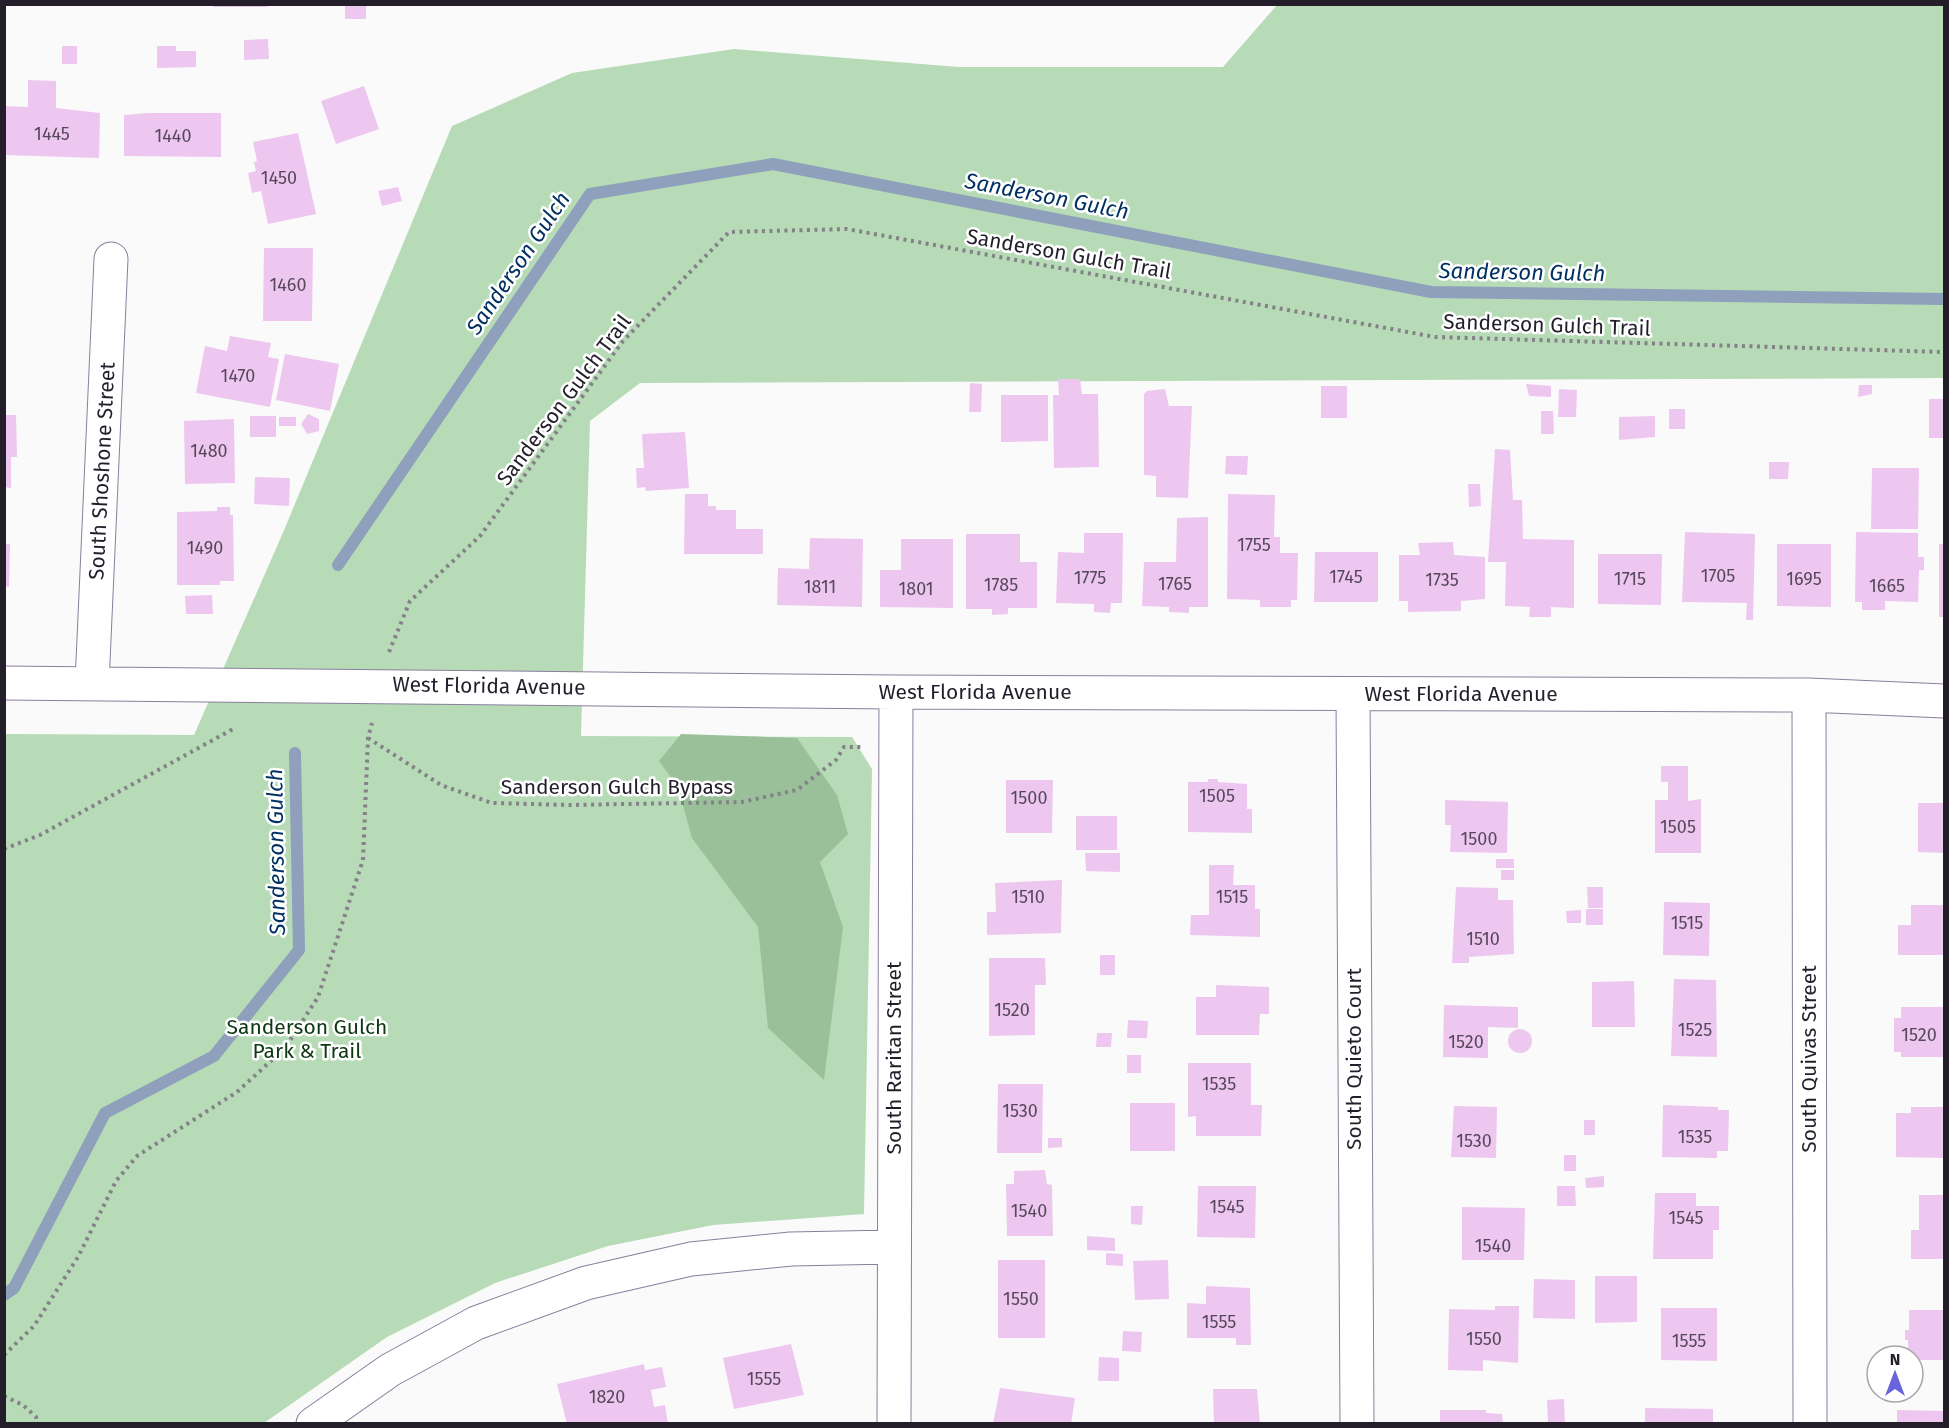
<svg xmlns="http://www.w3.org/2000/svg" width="1949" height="1428" font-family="'Fira Sans',sans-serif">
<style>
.green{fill:#b6dbb6}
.forest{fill:#99c099}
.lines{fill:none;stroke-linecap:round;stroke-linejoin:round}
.stream{stroke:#8ea0bb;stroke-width:12}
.building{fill:#eec7f0}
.minor-casing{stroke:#8a7e9c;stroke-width:35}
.path{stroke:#848188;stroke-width:4;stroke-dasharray:3 4.5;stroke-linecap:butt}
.minor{stroke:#fff;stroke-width:33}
.labels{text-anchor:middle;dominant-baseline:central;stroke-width:5;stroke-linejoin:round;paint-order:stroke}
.number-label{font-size:18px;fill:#56485c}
.street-label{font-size:21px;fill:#231e2a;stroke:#fff}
.park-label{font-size:21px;fill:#0d3812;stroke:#fff}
.water-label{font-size:22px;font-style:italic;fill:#003162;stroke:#fff}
</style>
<rect width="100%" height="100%" fill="#fafafa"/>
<path class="green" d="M1277,5H1944V378L640,383L590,421L581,736L852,737L872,769L864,1214L713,1225L608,1246L495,1283L387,1337L264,1423L5,1424V734L194,735L282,535L452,126L572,73L734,49L959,67H1223Z"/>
<path class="forest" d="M681,734L797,738L837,795L848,834L820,862L843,927L824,1080L768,1028L758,927L692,838L678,787L659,761Z"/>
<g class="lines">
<path class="stream" d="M338,565L590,194L773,164L1431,292L1944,299
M4,1295L14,1288L105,1113L214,1056L299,950L295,753"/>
</g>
<path class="building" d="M213,4H268V7H213Z
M345,5H366V19H345Z
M268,39L269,59L244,60V40Z
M62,46H77V64H62Z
M157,46H176V51H196V67L157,68Z
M28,80L56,81V108L100,113L99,158L4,155V106L28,107Z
M364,86L379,129L336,144L321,101Z
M148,113H221V157L124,156V115Z
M298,133L316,214L268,224L261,191L252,193L248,173L256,171L254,162L257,161L253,142Z
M398,187L402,201L382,206L378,191Z
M264,248H313L312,321H263Z
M230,336L271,343L268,357L279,359L270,407L196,393L205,346L227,351Z
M285,354L339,364L330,411L276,400Z
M1058,379H1080L1082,394H1098L1099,467L1054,468L1053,395H1059Z
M970,383L982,384L981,412H969Z
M1526,384L1551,386V397L1529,396Z
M1859,385H1872V394L1858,397Z
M1321,386H1347V418H1321Z
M1165,389L1169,406H1192L1188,498L1156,497V476L1144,475V394L1147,391Z
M1559,389L1577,390L1576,417H1558Z
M1001,395H1048V441L1001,442Z
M1929,399H1944V438H1929Z
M1669,409H1685V429H1669Z
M1541,411H1553L1554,434H1541Z
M308,414L319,419V431L307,434L301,424Z
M4,415H16L17,457H11V488L4,487Z
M250,416H276V437H250Z
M1655,416V437L1619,440V417Z
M279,417H296V426H279Z
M234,419L235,483L185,484L184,421Z
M685,432L689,488L646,491L645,487L637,488L636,468H644L642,434Z
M1495,449L1510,450L1513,500H1522L1523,539L1574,540V608L1551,607V617H1529L1530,607L1505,606L1506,562H1488Z
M1226,456H1248L1247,475L1225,474Z
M1769,462H1789L1788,479H1769Z
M1872,468H1919L1918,529H1871Z
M255,477L290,478L289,506L254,504Z
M1468,484H1480L1481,506L1469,507Z
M685,494H708V506H716V510H736V529H763V554H684Z
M1228,494L1275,495L1274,537H1280V553H1298L1297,600H1291V607H1260V600L1227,599Z
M217,507H230V515H233L234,581H220V585H177V512L217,511Z
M1208,517V607H1189V613L1169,612V607L1142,606L1144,562H1176L1177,518Z
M1685,532L1755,534L1753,620H1746L1747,603L1682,602Z
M1856,532L1918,533V557H1924V570H1919L1918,602L1885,601V610H1862V602H1855Z
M1084,533H1123L1122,603H1111L1110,613L1094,612V604L1056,603L1058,552L1084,553Z
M966,534H1020V562H1037V608H1008V614L992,615V609H966Z
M810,538L863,539L862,607L777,605L778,568L809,569Z
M901,539H953V608L880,607V570H901Z
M1453,542L1454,555L1485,557V599L1461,601V611L1408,612V601H1399V555H1420L1418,543Z
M4,544H10L9,587L4,586Z
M1777,544H1831V607L1777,606Z
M1939,544H1944V617H1939Z
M1315,552H1378V602H1314Z
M1598,554H1662L1661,605L1598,604Z
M212,595L213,614H186L185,596Z
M1661,766H1688V801L1701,799V853H1655V800H1668V782H1661Z
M1208,779H1218V782L1247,784V809H1252V833L1188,832V782H1208Z
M1006,780H1053L1052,833H1006Z
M1445,800L1508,802L1507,853L1450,852L1451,825H1445Z
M1918,803H1944V853L1918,852Z
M1076,816H1117V850H1076Z
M1085,853H1120V872L1086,871Z
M1496,859H1514V868H1496Z
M1209,865H1234L1233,885H1255V909H1260V937L1190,935L1191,915H1209Z
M1501,870H1514V880H1501Z
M1062,880L1061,933L987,935V912H996L995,883Z
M1456,887L1498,888V900H1513L1514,954L1469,957V963H1452Z
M1587,887H1603V908H1588Z
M1664,902L1710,903L1709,956L1663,955Z
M1911,905H1944V955H1898V925H1911Z
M1586,909H1603V925H1586Z
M1581,910V923H1567L1566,911Z
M1100,955H1115V975H1100Z
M989,958H1045L1046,985H1035V1035L989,1036Z
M1674,979L1716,980L1717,1057L1671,1056Z
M1634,981L1635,1027H1592V982Z
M1216,985L1269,987V1014H1260L1259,1035H1196V997H1216Z
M1444,1005L1518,1007V1028L1488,1027V1058L1443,1057Z
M1901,1007H1944V1057H1901V1052H1894V1018H1901Z
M1128,1020L1148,1021L1147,1038H1127Z
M1508 1041a12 12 0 1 1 24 0a12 12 0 1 1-24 0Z
M1097,1033H1112L1111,1047H1096Z
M1127,1055H1141V1073H1127Z
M1188,1063H1251V1105H1262L1261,1136H1196V1116L1188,1117Z
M998,1084H1043L1042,1153H997Z
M1130,1103H1175V1151H1130Z
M1663,1105L1718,1107V1110H1729L1728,1151H1717V1158L1662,1157Z
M1454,1106L1497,1107L1496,1158L1451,1157Z
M1911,1107H1944V1158L1896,1157V1113H1911Z
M1584,1120H1595V1135H1584Z
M1048,1138H1062V1147L1048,1148Z
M1564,1155H1576V1171H1564Z
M1045,1170L1047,1184L1052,1185L1053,1236H1007L1006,1184H1014V1171Z
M1604,1176V1187L1586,1188L1585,1178Z
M1198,1186H1256L1255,1238L1197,1237Z
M1557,1186H1575L1576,1206H1557Z
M1655,1193H1696V1206H1719V1230H1713V1259H1653Z
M1919,1195H1944V1259H1911V1230H1919Z
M1131,1206H1143L1142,1225L1131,1224Z
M1462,1207L1525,1208L1524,1260H1462Z
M1087,1236L1115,1238V1251L1087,1250Z
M1106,1253L1123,1254V1266L1106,1265Z
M998,1260H1045V1338H998Z
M1168,1260L1169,1299L1135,1300L1133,1261Z
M1595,1276H1637V1322L1595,1323Z
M1534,1279L1575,1280V1319L1533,1318Z
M1206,1286L1250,1288L1251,1345H1236V1338H1187V1303L1206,1304Z
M1495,1306H1519L1518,1363L1483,1360V1371L1448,1370L1449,1309L1495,1310Z
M1661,1308H1717V1361L1661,1360Z
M1909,1310H1944V1360H1913V1356H1908V1340H1905V1330H1909Z
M1123,1331L1142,1332L1141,1352L1122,1351Z
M791,1344L804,1395L734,1409L723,1358Z
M1099,1357L1119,1358V1381H1098Z
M644,1364L645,1370L662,1367L666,1387L651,1390L654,1407L665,1405L668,1424H567L557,1384Z
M1000,1388L1075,1398L1071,1424H993Z
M1213,1389H1257L1260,1424H1214Z
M1564,1399L1565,1424H1548L1547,1400Z
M1645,1408L1713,1409V1424H1645Z
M1440,1410H1486V1413L1502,1414L1503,1424H1440Z
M1897,1410L1944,1411V1424H1897Z"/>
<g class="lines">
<g class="minor-casing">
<path id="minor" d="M4,683L896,692L1809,695L1944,701
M92,684L111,259
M1353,694L1357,1424
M1809,695L1810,1424
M313,1424L390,1370L476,1323L586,1283L691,1259L791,1249L892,1247
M894,1424L896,692"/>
</g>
<path class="path" d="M389,652L410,601L480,536L623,341L729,232L847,229L1435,337L1944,352
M368,738L441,785L492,803L570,805L742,802L797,790L836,760L844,747H861
M4,849L40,835L233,729
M4,1355L34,1326L78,1257L116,1181L137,1156L237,1092L285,1048L318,997L363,860L368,738L372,723
M4,1396L23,1405L36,1417L37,1424"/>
<use href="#minor" class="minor"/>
</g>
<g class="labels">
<g class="number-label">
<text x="52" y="134">1445</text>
<text x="173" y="136">1440</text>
<text x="279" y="178">1450</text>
<text x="288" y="285">1460</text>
<text x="238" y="376">1470</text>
<text x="209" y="451">1480</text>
<text x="1254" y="545">1755</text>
<text x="205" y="548">1490</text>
<text x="1718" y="576">1705</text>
<text x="1346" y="577">1745</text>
<text x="1090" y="578">1775</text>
<text x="1630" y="579">1715</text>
<text x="1804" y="579">1695</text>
<text x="1442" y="580">1735</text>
<text x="1175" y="584">1765</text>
<text x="1001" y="585">1785</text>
<text x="1887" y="586">1665</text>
<text x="820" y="587">1811</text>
<text x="916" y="589">1801</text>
<text x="1217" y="796">1505</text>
<text x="1029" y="798">1500</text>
<text x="1678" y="827">1505</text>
<text x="1479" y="839">1500</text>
<text x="1028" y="897">1510</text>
<text x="1232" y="897">1515</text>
<text x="1687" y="923">1515</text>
<text x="1483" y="939">1510</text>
<text x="1012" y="1010">1520</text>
<text x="1695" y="1030">1525</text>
<text x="1919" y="1035">1520</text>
<text x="1466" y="1042">1520</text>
<text x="1219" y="1084">1535</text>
<text x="1020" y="1111">1530</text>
<text x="1695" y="1137">1535</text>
<text x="1474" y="1141">1530</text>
<text x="1227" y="1207">1545</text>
<text x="1029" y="1211">1540</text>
<text x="1686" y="1218">1545</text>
<text x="1493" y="1246">1540</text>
<text x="1021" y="1299">1550</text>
<text x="1219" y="1322">1555</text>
<text x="1484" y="1339">1550</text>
<text x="1689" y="1341">1555</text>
<text x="764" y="1379">1555</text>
<text x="607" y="1397">1820</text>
</g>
<g class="street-label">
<text transform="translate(1069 254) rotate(10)">Sanderson Gulch Trail</text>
<text transform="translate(1547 325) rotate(2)">Sanderson Gulch Trail</text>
<text transform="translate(564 400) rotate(-53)">Sanderson Gulch Trail</text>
<text transform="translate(102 471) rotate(-87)">South Shoshone Street</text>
<text transform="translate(489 686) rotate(1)">West Florida Avenue</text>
<text x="975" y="692">West Florida Avenue</text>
<text x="1461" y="694">West Florida Avenue</text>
<text x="617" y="787">Sanderson Gulch Bypass</text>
<text transform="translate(894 1058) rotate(-90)">South Raritan Street</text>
<text transform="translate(1354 1059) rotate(-90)">South Quieto Court</text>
<text transform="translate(1809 1059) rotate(-90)">South Quivas Street</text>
</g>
<g class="park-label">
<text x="307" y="1027">Sanderson Gulch<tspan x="307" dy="24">Park &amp; Trail</tspan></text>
</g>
<g class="water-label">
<text transform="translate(1047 196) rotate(11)">Sanderson Gulch</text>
<text transform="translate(518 263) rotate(-56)">Sanderson Gulch</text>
<text transform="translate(1522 272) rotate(1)">Sanderson Gulch</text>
<text transform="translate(276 852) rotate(-91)">Sanderson Gulch</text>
</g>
</g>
<rect width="1949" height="1428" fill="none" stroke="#231e2a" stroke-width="12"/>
<g transform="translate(1895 1374)"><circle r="28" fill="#ffffff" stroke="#a7a5aa" stroke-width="1.5"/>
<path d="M0-4.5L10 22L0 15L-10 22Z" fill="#6764dd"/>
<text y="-9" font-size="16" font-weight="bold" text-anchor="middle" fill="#231e2a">N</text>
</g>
</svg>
